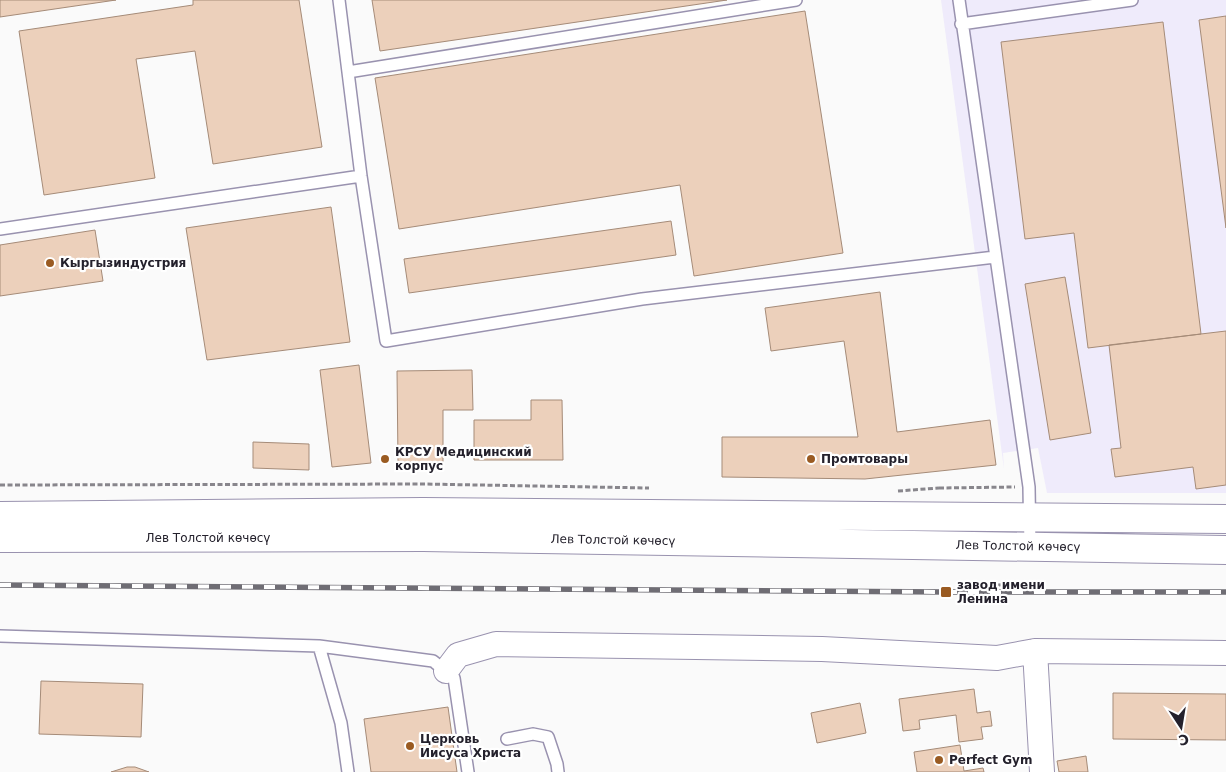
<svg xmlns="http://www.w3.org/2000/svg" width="1226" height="772" font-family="'DejaVu Sans',sans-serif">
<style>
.built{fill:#efebfb}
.building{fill:#ecd0bb;stroke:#a58b78}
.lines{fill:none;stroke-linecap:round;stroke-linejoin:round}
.service-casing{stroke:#9992af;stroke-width:14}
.minor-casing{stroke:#9992af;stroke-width:26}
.primary-casing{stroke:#9992af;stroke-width:30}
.path{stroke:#88868c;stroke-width:3;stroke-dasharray:5 2.5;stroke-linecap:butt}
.service{stroke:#fff;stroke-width:11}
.minor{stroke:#fff;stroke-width:24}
.primary{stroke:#fff;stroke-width:28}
.rail-casing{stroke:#6f6d74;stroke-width:5.5}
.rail{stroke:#fff;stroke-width:4;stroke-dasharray:11;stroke-linecap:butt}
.poi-dot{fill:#9a5b22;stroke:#fff;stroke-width:2}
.labels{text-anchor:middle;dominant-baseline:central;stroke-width:4.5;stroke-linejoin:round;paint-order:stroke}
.poi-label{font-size:12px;font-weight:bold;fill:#24212c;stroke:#fff;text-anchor:start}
.street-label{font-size:12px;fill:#24212c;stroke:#fff}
</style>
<rect width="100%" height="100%" fill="#fafafa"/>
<path class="built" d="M941,0H1226V493H1047L1038,448L1003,453L1004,469Z"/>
<path class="building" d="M0,0H116L0,17Z
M193,0H299L322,147L213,164L195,51L136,59L155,178L44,195L19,31L193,5Z
M372,0H727L380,51Z
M805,11L843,253L694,276L680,185L399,229L375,78Z
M1226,16V228L1199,20Z
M1163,22L1201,334L1088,348L1074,233L1025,239L1001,42Z
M331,207L350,342L207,360L186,228Z
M671,221L676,255L409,293L404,259Z
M95,230L103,281L0,296V245Z
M1065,277L1091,433L1050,440L1025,284Z
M880,292L897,432L990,420L996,465L865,479L722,477V437H858L844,341L771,351L765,308Z
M1226,331V485L1196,489L1193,467L1115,477L1111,449L1121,448L1109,345Z
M359,365L371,463L332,467L320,370Z
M472,370L473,410H443V462H398L397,371Z
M531,400H562L563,460H474V420H531Z
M253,442L309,444V470L253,468Z
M41,681L143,684L141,737L39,734Z
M974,689L977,713L990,711L992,726L981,727L983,739L959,742L956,715L919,720L920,729L903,731L899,699Z
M1113,693L1226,694V740L1113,739Z
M860,703L866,733L817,743L811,713Z
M448,707L457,772H371L364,719Z
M960,745L964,771L983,768L984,772H917L914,752Z
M1086,756L1088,772H1059L1057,761Z
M127,767H135L149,772H111Z"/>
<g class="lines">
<g class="service-casing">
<path id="service" d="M339,0L361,176L386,341L642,299L995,257
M959,0L1029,487L1030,547
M961,24L1132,0
M348,72L796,0
M0,229L361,176
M0,636L319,646L433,661L454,678L468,772
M319,646L341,723L348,772
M507,739L533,734L548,737L557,764L558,772"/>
</g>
<g class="minor-casing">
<path id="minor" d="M1035,651L1042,772
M446,671L458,655L496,644L822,649L997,658L1035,651L1226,653"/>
</g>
<g class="primary-casing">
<path id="primary" d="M0,516L423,512L1226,519
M0,538L423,537L1226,550"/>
</g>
<path class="path" d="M0,485L422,484L649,488
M939,488L1015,487
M898,491L939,488
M998,585L1022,584"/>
<use href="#service" class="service"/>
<use href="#minor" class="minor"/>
<use href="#primary" class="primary"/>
<g class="rail-casing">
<path id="rail" d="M0,585L946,592H1226"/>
</g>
<use href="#rail" class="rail"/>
</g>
<g class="poi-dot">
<circle cx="50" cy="263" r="5"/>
<circle cx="385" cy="459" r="5"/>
<circle cx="811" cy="459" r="5"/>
<rect x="940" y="586" width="12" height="12" rx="2.5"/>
<circle cx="410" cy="746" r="5"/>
<circle cx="939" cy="760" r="5"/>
</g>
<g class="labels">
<g class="poi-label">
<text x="60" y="263">Кыргызиндустрия</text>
<text x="395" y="452">КРСУ Медицинский<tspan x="395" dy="14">корпус</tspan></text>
<text x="821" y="459">Промтовары</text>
<text x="957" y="585">завод имени<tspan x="957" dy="14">Ленина</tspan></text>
<text x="420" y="739">Церковь<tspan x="420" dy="14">Иисуса Христа</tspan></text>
<text x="949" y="760">Perfect Gym</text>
</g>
<g class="street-label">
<text x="208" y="538">Лев Толстой көчөсү</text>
<text transform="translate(613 540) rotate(1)">Лев Толстой көчөсү</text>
<text transform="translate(1018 546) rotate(1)">Лев Толстой көчөсү</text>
</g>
</g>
<g transform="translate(1181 727) rotate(168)" stroke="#ffffff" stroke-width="4" paint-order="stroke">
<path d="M0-4L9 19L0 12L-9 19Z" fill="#24212c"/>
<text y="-8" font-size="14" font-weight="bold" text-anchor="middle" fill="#24212c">С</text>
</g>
</svg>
